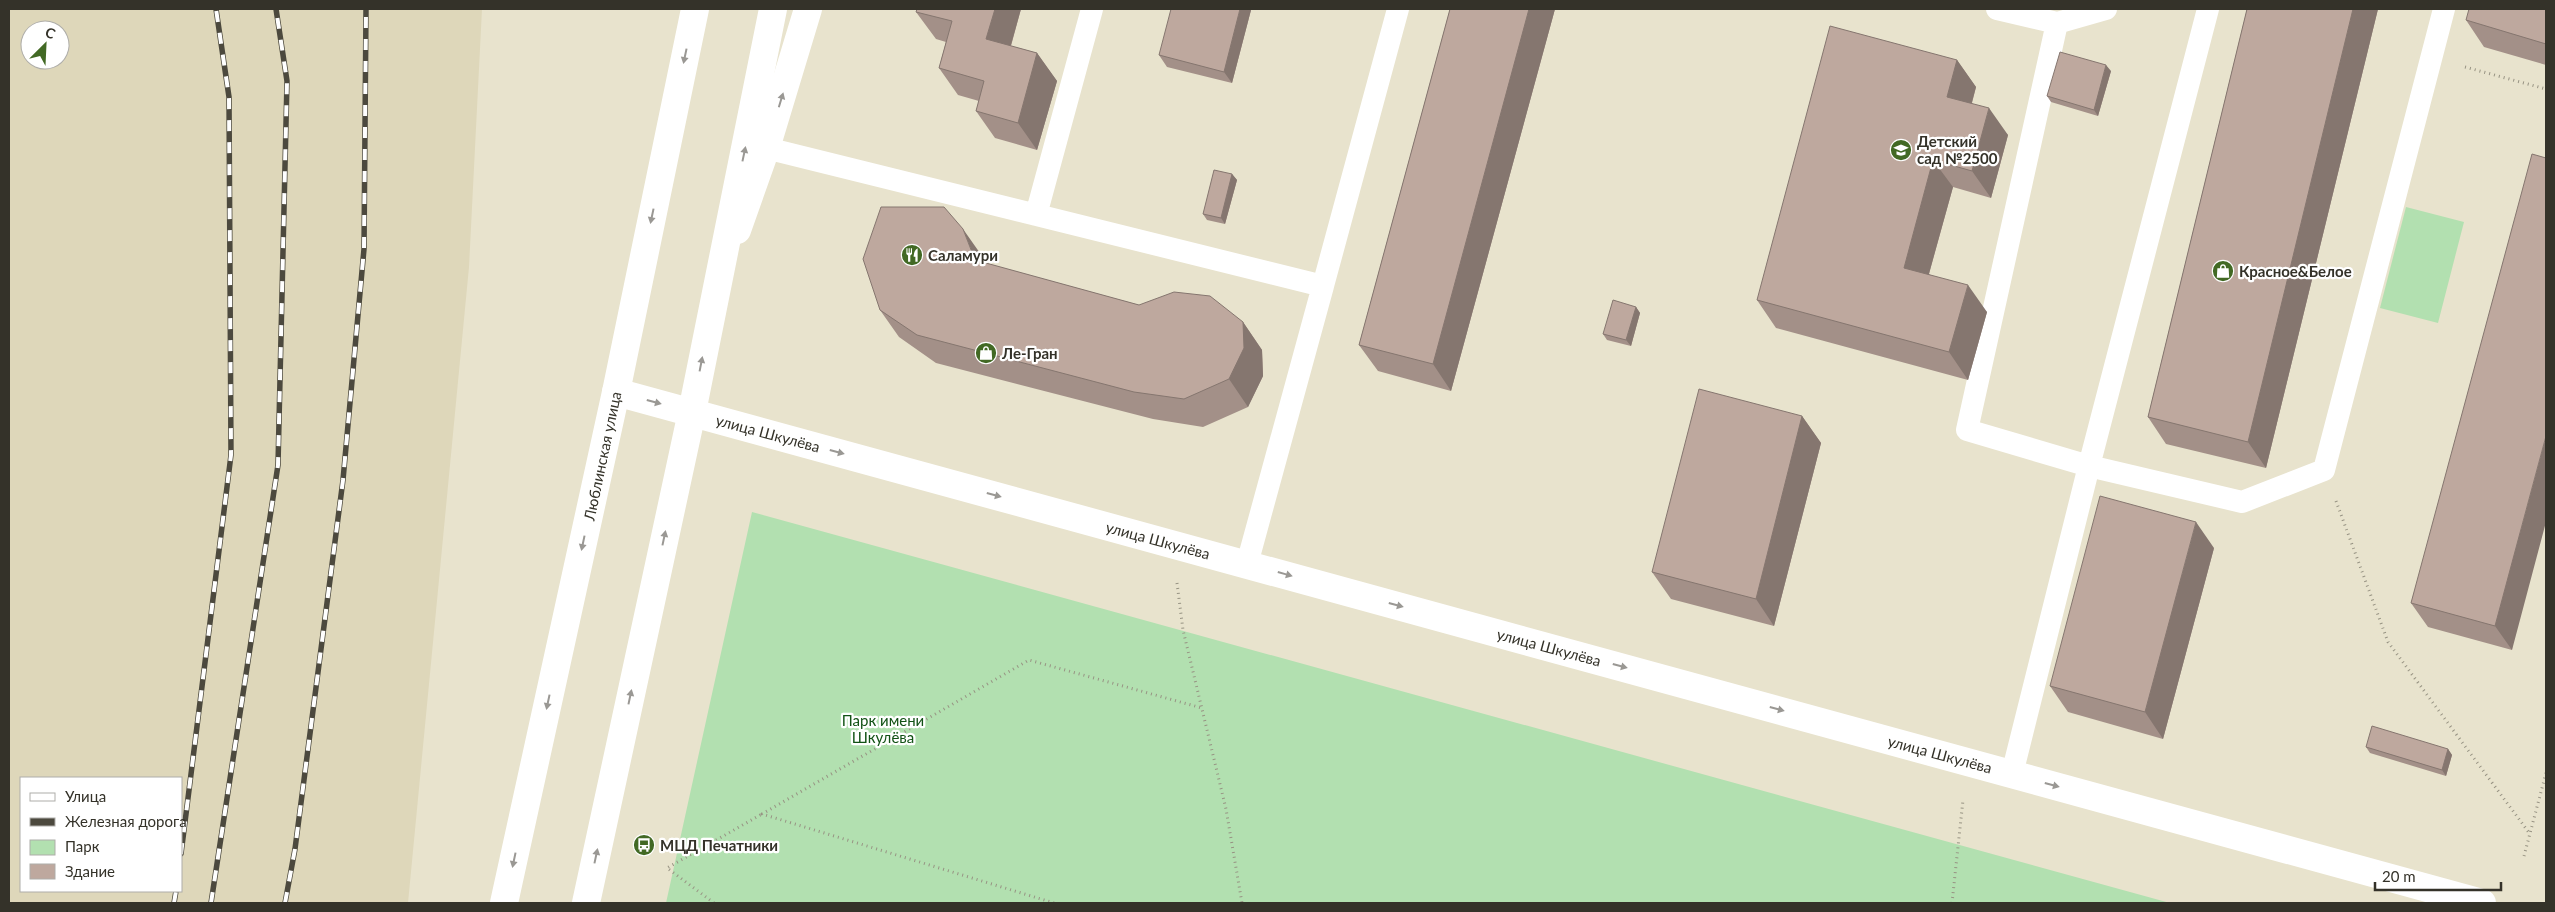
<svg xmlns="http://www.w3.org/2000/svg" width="2555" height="912" font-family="Lato,sans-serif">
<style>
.built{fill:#ded7ba;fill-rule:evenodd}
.green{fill:#b2e0b0}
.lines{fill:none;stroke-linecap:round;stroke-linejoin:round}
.path{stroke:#979383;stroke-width:3;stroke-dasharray:1 4;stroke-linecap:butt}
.service{stroke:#fff;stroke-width:22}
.minor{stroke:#fff;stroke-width:28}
.tertiary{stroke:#fff;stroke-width:28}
.primary{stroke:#fff;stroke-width:28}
.rail-casing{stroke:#4c493e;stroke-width:5.5}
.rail{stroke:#fff;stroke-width:4;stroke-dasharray:11;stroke-linecap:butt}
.wall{fill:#a39088}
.shaded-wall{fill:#85766f}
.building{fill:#bea89e;stroke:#85766f}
.oneway{fill:#9a9894}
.labels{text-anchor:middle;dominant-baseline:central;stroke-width:4.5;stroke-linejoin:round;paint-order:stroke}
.poi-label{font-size:15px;font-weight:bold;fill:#343229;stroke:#fff;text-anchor:start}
.street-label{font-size:15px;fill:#343229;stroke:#fff}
.park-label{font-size:15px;fill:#125215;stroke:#fff}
</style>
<rect width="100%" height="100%" fill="#e8e3cd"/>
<path class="built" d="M9,9H482L469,267L408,903H9ZM30,30H60V60H30ZM21,778H181V891H21Z"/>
<path class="green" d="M2406,207L2464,222L2438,323L2380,308Z
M752,512L2170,903H666Z"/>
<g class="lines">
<path class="path" d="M2465,67L2546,89
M2336,501L2388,642L2530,834
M1177,583L1183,630L1226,809L1242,903
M2524,856L2546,773
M714,903L667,868L762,814
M1054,903L762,814L1029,660L1202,708
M1952,903L1963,800"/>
<path class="service" d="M1997,9L2057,23L1967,430L2089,466L2012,774
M2208,9L2089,466L2242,502L2324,470L2444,9
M2057,23L2106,9
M766,148L1323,286L1398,9
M1036,215L1092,9
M1247,564L1323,286"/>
<path class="minor" d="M737,230L766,148L808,9"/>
<path class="tertiary" d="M616,392L2482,903"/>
<path class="primary" d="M504,903L616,392L695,9
M586,903L692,412L773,9"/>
<g class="rail-casing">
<path id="rail" d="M181,854L231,455L229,97L216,9
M174,903L176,891
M211,903L278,465L287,81L276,9
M285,903L295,849L343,480L364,249L366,9"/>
</g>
<use href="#rail" class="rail"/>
</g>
<path class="wall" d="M1021,9L1011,46L1037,53L1057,81L1037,150L995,138L976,111L979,101L958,95L939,68L946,42L936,39L916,12Z
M1450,9H1555L1451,391L1378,371L1359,345Z
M2247,9H2378L2266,468L2166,444L2148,417Z
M2546,9V65L2484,47L2466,20Z
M1251,10L1232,83L1167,67L1159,55Z
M1957,60L1976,87L1972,103L2008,135L1991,198L1953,187L1929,274L1987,312L1968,380L1776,328L1757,300Z
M2111,71L2098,116L2051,102L2047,96Z
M2546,158L2512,650L2428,627L2411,603Z
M1232,174L1237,180L1225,224L1207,220L1203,214Z
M982,256L985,263L1139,305L1243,322L1262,350L1263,376L1248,407L1203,427L1153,419L936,363L899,337L880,310Z
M1636,307L1640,313L1631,346L1607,340L1603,334Z
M1802,416L1821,443L1774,626L1671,599L1652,572Z
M2214,548L2163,739L2068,712L2050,686Z
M2366,747L2448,749L2452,755L2446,776L2370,753Z"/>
<path class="shaded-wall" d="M995,9H1021L1005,66L986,39Z
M1240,9H1250L1251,10L1232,83L1224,72Z
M1529,9H1555L1451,391L1433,364Z
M2353,9H2378L2266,468L2248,442Z
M1037,53L1057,81L1037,150L1018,123Z
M1957,60L1976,87L1966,124L1947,97Z
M2106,65L2111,71L2098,116L2094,110Z
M1989,108L2008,135L1991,198L1972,171Z
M1933,160L1953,187L1923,295L1904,268Z
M1232,174L1237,180L1225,224L1221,218Z
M963,229L982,256L994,288L975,260Z
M1968,285L1987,312L1968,380L1949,352Z
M1636,307L1640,313L1631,346L1626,340Z
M1243,322L1262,350L1263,376L1248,407L1229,379Z
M1802,416L1821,443L1774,626L1756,599Z
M2546,436V522L2512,650L2495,626Z
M2196,522L2214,548L2163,739L2145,712Z
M2448,749L2452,755L2446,776L2442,770Z"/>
<path class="building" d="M917,9H995L986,39L1037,53L1018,123L976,111L984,81L939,68L952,21L916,12Z
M1171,9H1240L1224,72L1159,55Z
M1450,9H1529L1433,364L1359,345Z
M2247,9H2353L2248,442L2148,417Z
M2469,9H2546V44L2466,20Z
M1830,26L1957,60L1947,97L1989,108L1972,171L1933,160L1904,268L1968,285L1949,352L1757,300Z
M2060,52L2106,65L2094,110L2047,96Z
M2532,154L2546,158V436L2495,626L2411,603Z
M1214,170L1232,174L1221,218L1203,214Z
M881,207H944L963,229L975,260L1139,305L1174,292L1210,296L1243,322L1244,348L1229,379L1184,399L1134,392L917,335L880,310L863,259Z
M1613,300L1636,307L1626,340L1603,334Z
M1699,389L1802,416L1756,599L1652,572Z
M2100,496L2196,522L2145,712L2050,686Z
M2372,726L2448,749L2442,770L2366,747Z"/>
<defs><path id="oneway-solid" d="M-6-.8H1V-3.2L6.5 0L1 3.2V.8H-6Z" transform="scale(1.25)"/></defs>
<g class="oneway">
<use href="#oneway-solid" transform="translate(685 56) rotate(102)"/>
<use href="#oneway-solid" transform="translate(781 100) rotate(-73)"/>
<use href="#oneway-solid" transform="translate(744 154) rotate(-78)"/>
<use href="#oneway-solid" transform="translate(652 216) rotate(102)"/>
<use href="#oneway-solid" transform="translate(701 364) rotate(-79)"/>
<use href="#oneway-solid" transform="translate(654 402) rotate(15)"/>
<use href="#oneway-solid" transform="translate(837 452) rotate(15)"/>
<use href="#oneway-solid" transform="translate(994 495) rotate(15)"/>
<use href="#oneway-solid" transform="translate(664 538) rotate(-78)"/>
<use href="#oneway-solid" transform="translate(583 543) rotate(102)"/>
<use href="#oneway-solid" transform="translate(1285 574) rotate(16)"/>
<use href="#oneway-solid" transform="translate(1396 605) rotate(15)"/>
<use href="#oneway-solid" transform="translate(1620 666) rotate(15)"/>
<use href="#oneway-solid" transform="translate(630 697) rotate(-78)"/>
<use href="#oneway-solid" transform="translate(548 702) rotate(102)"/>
<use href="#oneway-solid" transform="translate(1777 709) rotate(15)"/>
<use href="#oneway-solid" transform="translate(2052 785) rotate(15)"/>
<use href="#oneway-solid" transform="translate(596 856) rotate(-78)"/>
<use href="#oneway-solid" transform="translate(514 860) rotate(102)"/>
</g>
<defs>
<g id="school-disc" transform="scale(1.125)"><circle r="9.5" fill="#426924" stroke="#fff"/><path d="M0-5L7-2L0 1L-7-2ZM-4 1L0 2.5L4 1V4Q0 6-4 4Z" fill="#fff"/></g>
<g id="restaurant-disc" transform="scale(1.125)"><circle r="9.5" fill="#426924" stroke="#fff"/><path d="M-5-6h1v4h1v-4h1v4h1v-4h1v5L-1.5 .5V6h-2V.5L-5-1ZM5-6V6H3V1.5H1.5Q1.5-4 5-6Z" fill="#fff"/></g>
<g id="shop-disc" transform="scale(1.125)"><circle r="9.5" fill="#426924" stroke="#fff"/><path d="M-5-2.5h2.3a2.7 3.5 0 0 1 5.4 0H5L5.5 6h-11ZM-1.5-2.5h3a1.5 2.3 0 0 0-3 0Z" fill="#fff"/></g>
<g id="bus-disc" transform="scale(1.125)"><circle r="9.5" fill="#426924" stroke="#fff"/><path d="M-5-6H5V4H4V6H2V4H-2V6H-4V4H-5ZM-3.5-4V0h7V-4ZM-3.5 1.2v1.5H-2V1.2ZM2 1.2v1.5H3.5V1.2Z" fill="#fff"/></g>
</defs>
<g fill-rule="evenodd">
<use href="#school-disc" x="1901" y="150"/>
<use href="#restaurant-disc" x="912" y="255"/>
<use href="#shop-disc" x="2223" y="271"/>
<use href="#shop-disc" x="986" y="353"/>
<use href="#bus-disc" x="644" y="845"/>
</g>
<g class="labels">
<g class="poi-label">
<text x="1917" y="141">Детский<tspan x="1917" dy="17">сад №2500</tspan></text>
<text x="928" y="255">Саламури</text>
<text x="2239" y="271">Красное&amp;Белое</text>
<text x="1002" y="353">Ле-Гран</text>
<text x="660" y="845">МЦД Печатники</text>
</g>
<g class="street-label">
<text transform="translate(768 433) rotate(15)">улица Шкулёва</text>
<text transform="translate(602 456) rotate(-78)">Люблинская улица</text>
<text transform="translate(1158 540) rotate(15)">улица Шкулёва</text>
<text transform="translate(1549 647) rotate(15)">улица Шкулёва</text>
<text transform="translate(1940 754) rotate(15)">улица Шкулёва</text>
</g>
<g class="park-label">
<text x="883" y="720">Парк имени<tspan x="883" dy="17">Шкулёва</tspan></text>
</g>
</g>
<rect width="2555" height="912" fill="none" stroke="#343229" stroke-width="20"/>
<rect x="20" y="777" width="162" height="115" fill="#ffffff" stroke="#aeada9"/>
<rect x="30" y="793" width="25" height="8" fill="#ffffff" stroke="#aeada9"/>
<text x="65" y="802" font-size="15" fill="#343229">Улица</text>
<rect x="30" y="818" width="25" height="8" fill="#4c493e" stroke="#aeada9"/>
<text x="65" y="827" font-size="15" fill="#343229">Железная дорога</text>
<rect x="30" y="840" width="25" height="15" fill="#b2e0b0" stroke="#aeada9"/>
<text x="65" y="852" font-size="15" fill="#343229">Парк</text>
<rect x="30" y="864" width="25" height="15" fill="#bea89e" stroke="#aeada9"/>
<text x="65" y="877" font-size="15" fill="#343229">Здание</text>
<g transform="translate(45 45) rotate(24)"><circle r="24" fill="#ffffff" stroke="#aeada9"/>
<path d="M0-4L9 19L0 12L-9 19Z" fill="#426924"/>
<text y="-8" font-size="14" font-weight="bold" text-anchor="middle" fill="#343229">С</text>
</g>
<path d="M2375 882v8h126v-8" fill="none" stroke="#343229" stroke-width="2.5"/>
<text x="2382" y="882" font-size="15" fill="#343229" stroke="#ffffff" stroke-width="4" paint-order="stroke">20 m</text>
</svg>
